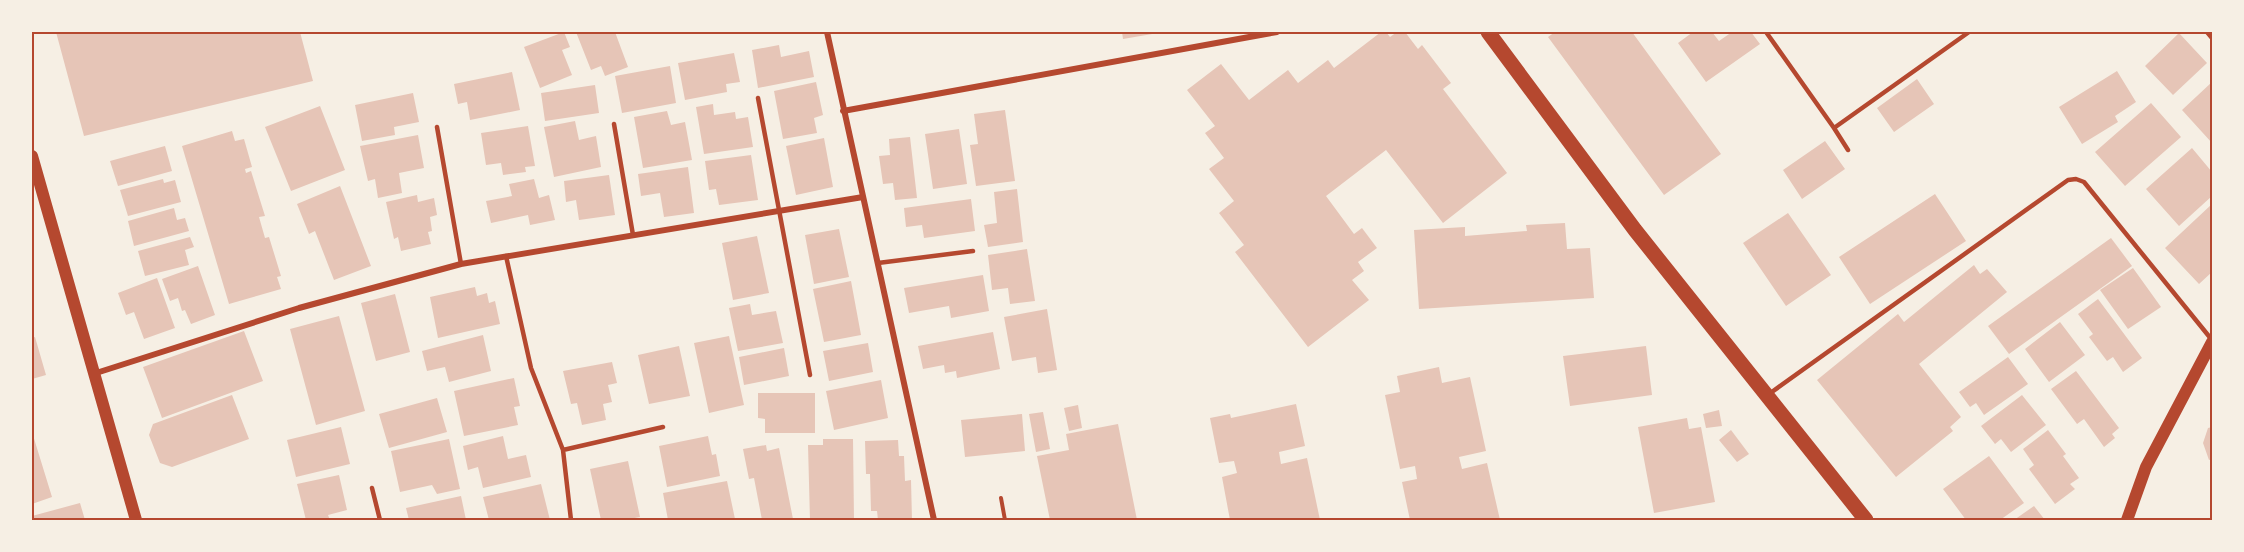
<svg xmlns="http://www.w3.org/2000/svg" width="2244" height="552" font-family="Raleway,sans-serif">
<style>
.building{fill:#e6c5b7}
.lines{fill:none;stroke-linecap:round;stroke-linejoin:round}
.path{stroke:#b5482f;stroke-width:4}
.service{stroke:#b5482f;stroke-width:4.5}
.minor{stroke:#b5482f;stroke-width:6}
.secondary{stroke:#b5482f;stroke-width:12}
.primary{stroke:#b5482f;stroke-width:15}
.neatline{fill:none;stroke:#b5482f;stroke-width:2}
</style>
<rect width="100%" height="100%" fill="#f6efe4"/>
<path class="building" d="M56,32H300L313,81L84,136Z
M564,32L570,47L562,50L572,75L540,88L524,47Z
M576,32H615L628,67L605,76L601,66L591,70Z
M1122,32H1158V33L1123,39Z
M1381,32H1386L1390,37L1397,32H1405L1418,49L1422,45L1451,83L1443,89L1507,173L1443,223L1386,150L1326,196L1354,234L1362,228L1377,248L1358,262L1364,271L1352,280L1369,300L1308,347L1235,252L1244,245L1219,213L1234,201L1209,169L1224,158L1205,133L1215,126L1187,90L1221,64L1249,100L1288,70L1298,83L1328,60L1334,68Z
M1555,32H1632L1721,154L1664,195L1548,37Z
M1693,32H1712L1719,41L1732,32H1751L1760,44L1706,82L1678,43Z
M2179,33L2207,63L2173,95L2145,66Z
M779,45L781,57L809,51L814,77L758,88L752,50Z
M734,53L740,82L726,84L727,92L685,100L678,63Z
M670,66L676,103L622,113L615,76Z
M2117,71L2136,102L2115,116L2118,122L2082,144L2059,107Z
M512,72L520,110L470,120L467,102L458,104L454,84Z
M1917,79L1934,104L1894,132L1877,108Z
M816,82L823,115L814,118L817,133L783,139L774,91Z
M2212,82V143L2182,110Z
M595,85L599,113L545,121L541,93Z
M413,93L419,122L394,127L395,135L362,141L355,105Z
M2151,103L2181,137L2125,186L2095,152Z
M713,104L714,115L735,112L736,119L748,117L753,147L704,154L696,107Z
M320,106L345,170L291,191L265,127Z
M1005,110L1015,181L976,186L970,145L978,144L974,114Z
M667,111L671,125L685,122L692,160L643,168L634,117Z
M575,121L579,140L596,136L601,167L554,177L544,127Z
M528,126L535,166L525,167L526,172L503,175L501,163L486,165L481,133Z
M959,129L967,184L933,189L925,134Z
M232,131L235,141L244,139L252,167L245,169L246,173L251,171L265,216L259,217L265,238L269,237L281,276L277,277L281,289L229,304L182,146Z
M418,135L424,168L399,173L402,193L378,198L375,179L368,181L360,146Z
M910,137L917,198L895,200L893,183L883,184L879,156L890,155L889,139Z
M824,138L833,187L796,195L786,146Z
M1825,141L1845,169L1802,199L1783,170Z
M165,146L172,171L118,186L110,161Z
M2192,148L2212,172V196L2179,226L2146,189Z
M751,155L758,200L719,205L716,189L709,190L705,161Z
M688,167L694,213L664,217L660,193L641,196L638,174Z
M609,175L615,215L579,220L576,200L566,202L564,181Z
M163,179L164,183L175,180L181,202L128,216L120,190Z
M534,179L539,198L549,195L555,220L530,225L528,215L491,223L486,201L512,196L509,184Z
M340,186L371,266L334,280L315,231L309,234L297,204Z
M1017,189L1023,242L988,247L984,225L997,223L994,192Z
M1935,194L1966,241L1870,304L1839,257Z
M417,195L418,202L434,198L437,215L430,217L432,231L428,232L431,244L401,251L398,237L394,239L386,202Z
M971,199L975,231L924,238L922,225L906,227L904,208Z
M2212,204V272L2199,284L2165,248Z
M174,208L177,220L185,218L189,231L134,246L128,221Z
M1788,213L1831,275L1786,306L1743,243Z
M1565,223L1567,249L1590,248L1594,298L1419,309L1414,230L1465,227V236L1527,231L1526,225Z
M839,229L849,277L814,284L805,235Z
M757,236L769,293L733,300L722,243Z
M190,237L194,247L185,250L189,265L145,276L138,251Z
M2111,238L2132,266L2009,354L1988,326Z
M1027,249L1035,301L1010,304L1008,288L992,290L988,255Z
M1974,265L1980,274L1987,269L2007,292L1919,364L1961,417L1950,427L1953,431L1896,477L1817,380L1898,314L1904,322Z
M198,266L215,315L191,324L185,310L182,311L178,298L170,301L162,279Z
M2133,268L2161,307L2128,329L2100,290Z
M983,275L989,311L951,318L949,306L909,313L904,288Z
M157,278L175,328L144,339L134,312L126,315L118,293Z
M851,281L861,335L824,342L813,289Z
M475,287L477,296L487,293L489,303L495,301L500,324L438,338L430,297Z
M395,294L410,352L376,361L361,303Z
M2098,299L2142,358L2123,372L2113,357L2107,361L2089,337L2093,334L2078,314Z
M750,304L752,315L776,311L783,343L738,351L729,308Z
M1047,309L1057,370L1038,373L1036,357L1012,361L1004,317Z
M339,316L365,411L316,425L290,329Z
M2060,322L2085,355L2049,382L2025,349Z
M244,331L263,381L162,418L143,367Z
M993,332L1000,369L957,378L956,371L945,373L944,365L923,369L918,346Z
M483,335L491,371L449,382L445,367L427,371L422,351Z
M729,336L744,405L709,413L694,343Z
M35,337L46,375L32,379V338Z
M868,343L873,372L829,381L823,351Z
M679,346L690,396L649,404L638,355Z
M1646,346L1652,395L1570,406L1563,356Z
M784,348L789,376L744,385L739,357Z
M2008,357L2028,384L1984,415L1976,403L1970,407L1959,392Z
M612,362L617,383L608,385L612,402L603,404L606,420L582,425L577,403L571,404L563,371Z
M1439,367L1442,383L1470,377L1486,451L1459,457L1462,469L1487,463L1500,520H1410L1402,482L1417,479L1415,466L1400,469L1385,395L1400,392L1397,376Z
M2076,371L2119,428L2112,434L2115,438L2104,447L2084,419L2077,424L2051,389Z
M514,378L520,406L514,407L518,425L464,436L454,391Z
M881,380L888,418L834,430L826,391Z
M758,393H815V433H765V419L758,418Z
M232,395L249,439L172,467L160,463L149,435L153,424Z
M2022,395L2046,425L2011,452L2001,439L1995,444L1981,426Z
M437,398L447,432L389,448L379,414Z
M1296,404L1305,446L1279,452L1281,464L1307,458L1320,520H1230L1222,477L1237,473L1234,461L1219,463L1210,418L1230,414L1231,418Z
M1078,405L1082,428L1069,431L1064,408Z
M1719,410L1722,426L1706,428L1703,414Z
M1043,412L1050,449L1036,452L1029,414Z
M1022,414L1025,451L965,457L961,420Z
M1687,418L1689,429L1701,427L1715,502L1654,513L1638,427Z
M1118,424L1137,520H1050L1037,456L1069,450L1066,434Z
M341,427L350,464L296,477L287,440Z
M2212,427V459L2209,460L2203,443L2208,428Z
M1731,430L1749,454L1737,462L1719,440Z
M2048,430L2066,454L2063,456L2079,478L2070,484L2075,489L2055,504L2029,469L2034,465L2023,449Z
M32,432L52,497L32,504Z
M503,436L508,459L526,455L531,477L483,488L478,467L468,470L463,446Z
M708,436L712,455L716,454L720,476L667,487L659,446Z
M449,439L460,489L437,494L432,485L400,492L391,451Z
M823,439H853L854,520H810L808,445H823Z
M898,440L899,456H904L905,481L911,480L912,520H878L877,511H871L870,474H866L865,441Z
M766,445L767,451L779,448L793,519L762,520L754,478L749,479L743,449Z
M1989,456L2024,503L2000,520H1966L1943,489Z
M628,461L640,517L624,520H601L590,469Z
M339,475L347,510L328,515L330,520H306L297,484Z
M727,481L735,519L668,520L663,493Z
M541,484L550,520H489L483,497Z
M461,496L466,520H409L406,508Z
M80,503L85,520H32V516Z
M2034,506L2045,520H2014Z"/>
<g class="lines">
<path class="path" d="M1001,498L1005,520"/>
<path class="service" d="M1766,32L1834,128L1969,32
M2207,32L2212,38
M758,98L810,375
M614,124L633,235
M437,127L461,264
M1834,128L1848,150
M506,256L531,368L563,450L571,520
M878,263L973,251
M1769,394L2068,180L2076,179L2084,182L2212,340
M563,450L663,427
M372,488L380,520"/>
<path class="minor" d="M827,32L934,520
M843,111L1277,32
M93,374L299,308L461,264L863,197"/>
<path class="secondary" d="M32,156L136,520
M2127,520L2146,467L2212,342"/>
<path class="primary" d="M1488,32L1635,230L1866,520"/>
</g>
<rect width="2244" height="552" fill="none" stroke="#f6efe4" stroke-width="66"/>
<rect x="33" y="33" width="2178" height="486" class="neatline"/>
</svg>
